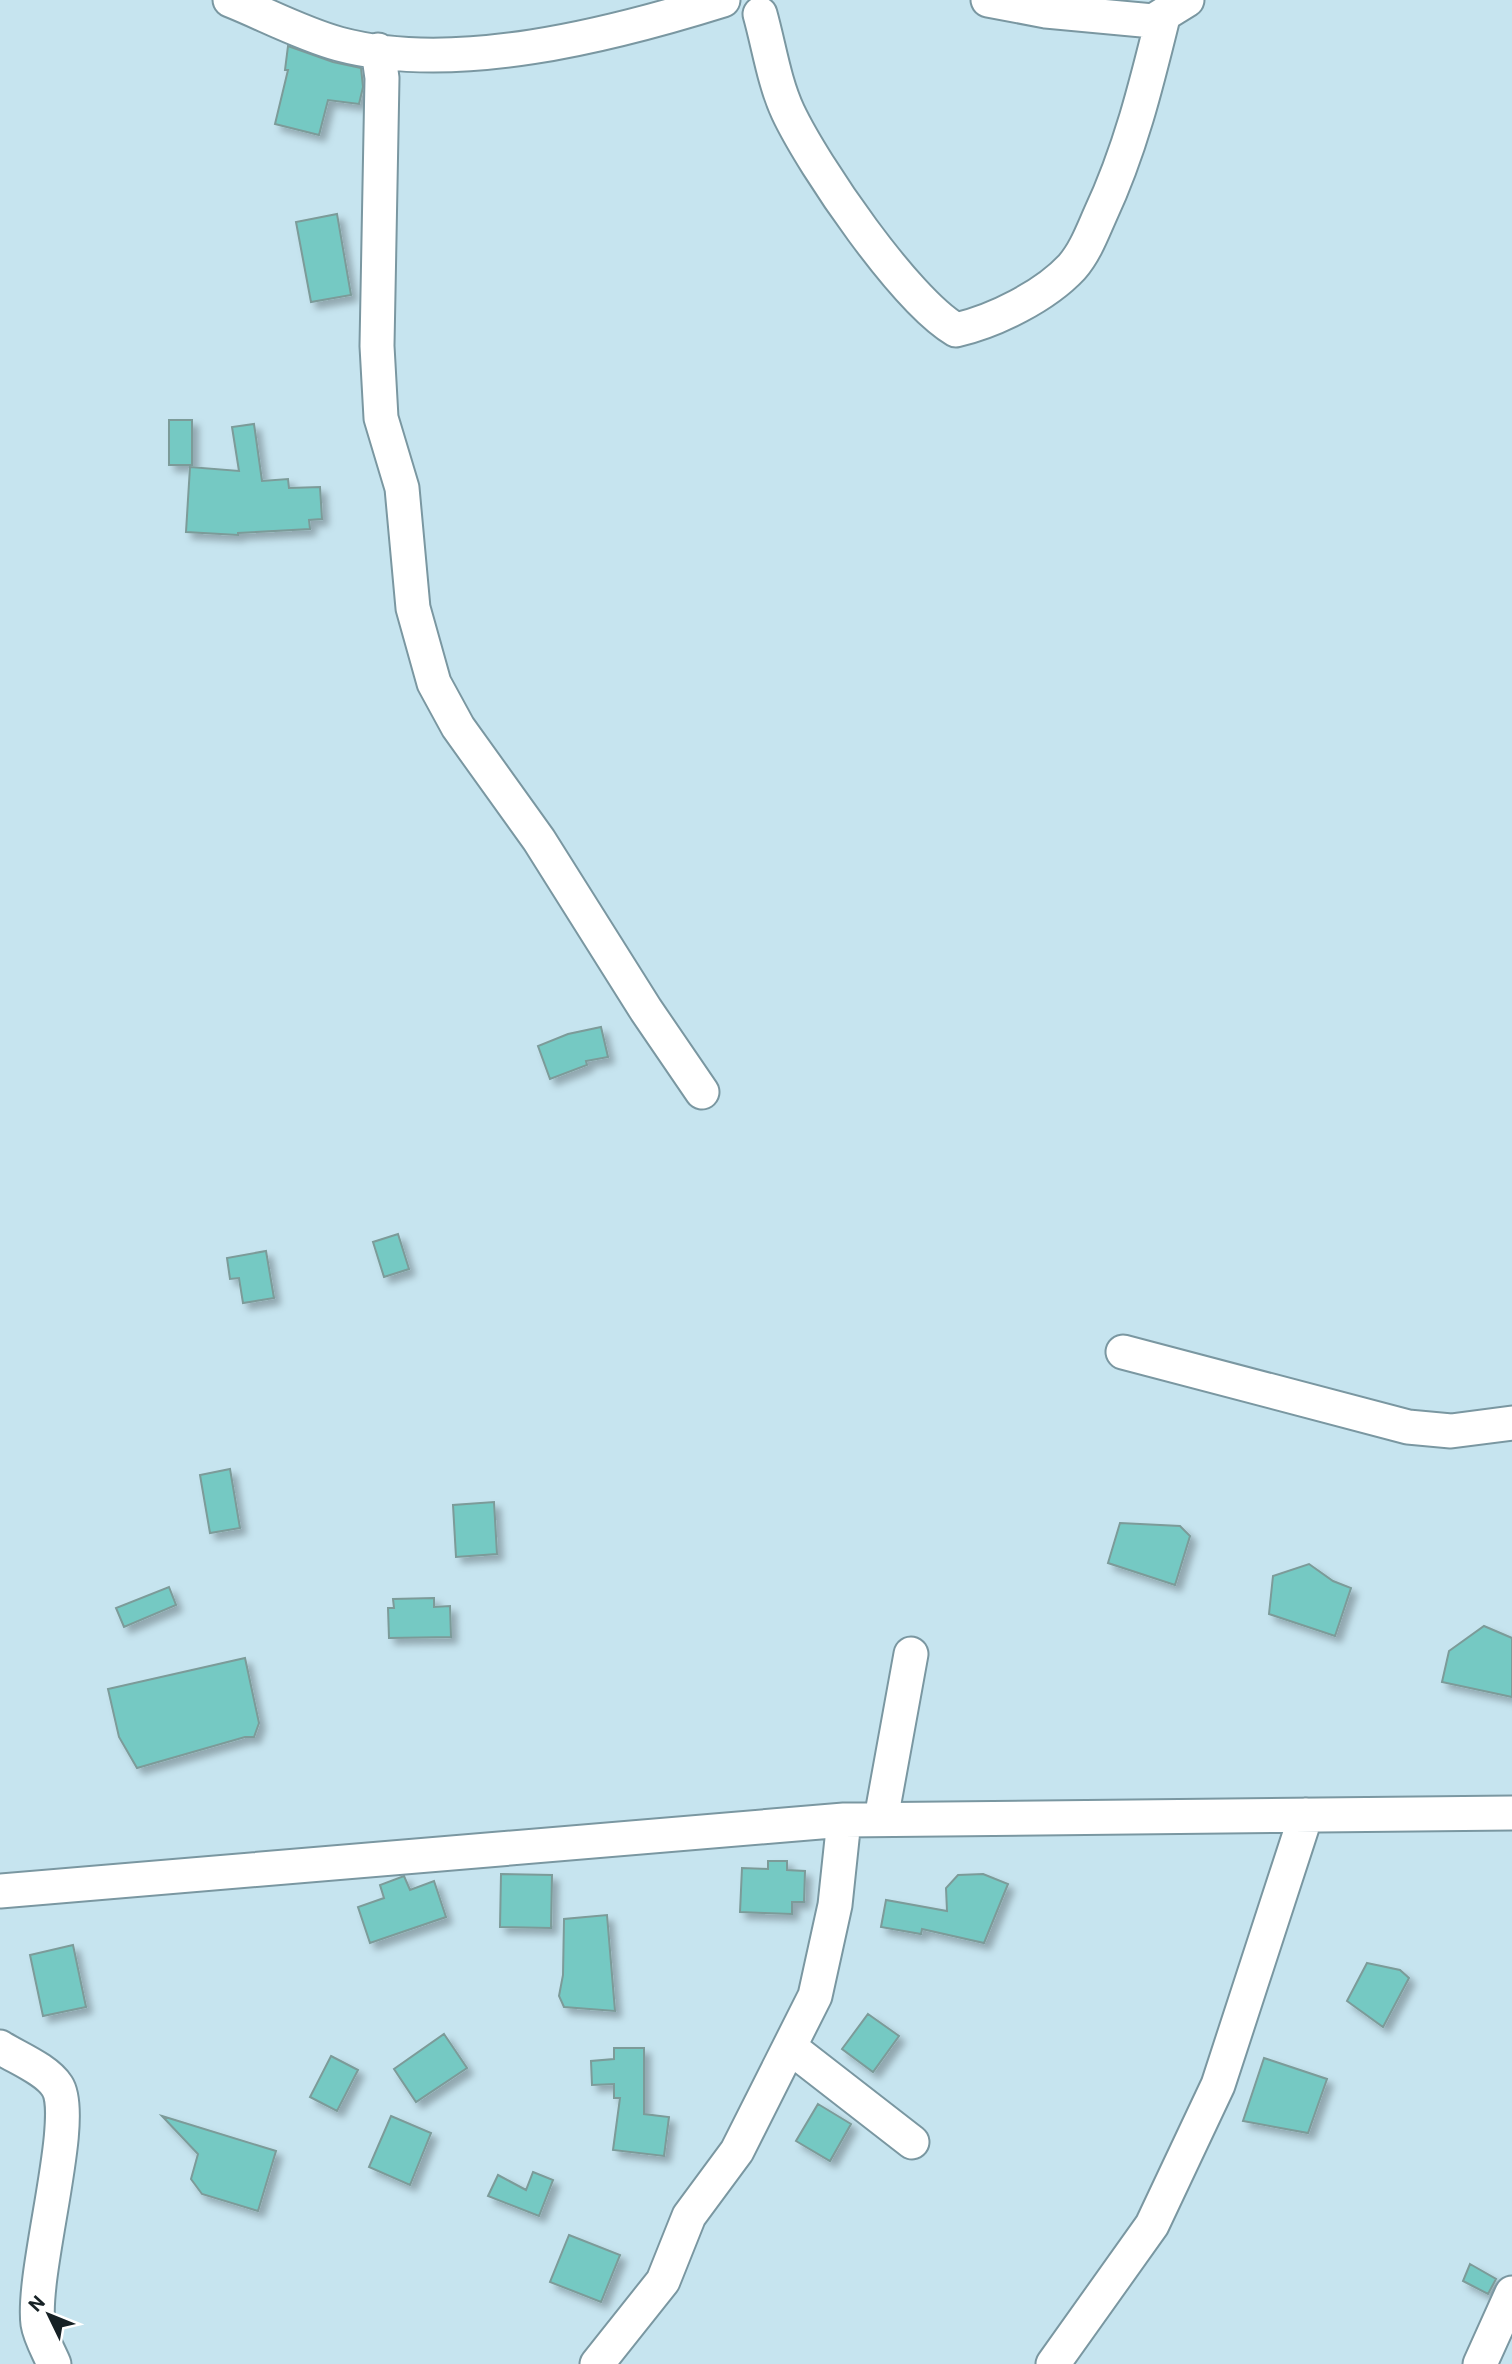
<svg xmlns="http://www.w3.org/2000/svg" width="1512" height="2364" font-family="Roboto,sans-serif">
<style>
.building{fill:#75c9c3;stroke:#7c9b99;stroke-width:2;filter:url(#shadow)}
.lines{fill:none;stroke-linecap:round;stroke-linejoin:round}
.minor-casing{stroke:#7a97a1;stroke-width:37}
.minor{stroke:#fff;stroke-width:33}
</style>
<defs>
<filter id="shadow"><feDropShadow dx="6" dy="6" stdDeviation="3.5" flood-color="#0004"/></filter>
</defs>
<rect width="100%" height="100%" fill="#c6e4ef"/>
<path class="building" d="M288,46L333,62L361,68L363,87L359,104L328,100L319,135L275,124L288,70H285Z
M337,214L351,295L311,302L296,222Z
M169,420H192V465H169Z
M254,424L262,481L288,479L289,488L320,487L322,519L309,520L310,529L238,533V535L186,532L190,467L239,471L232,427Z
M601,1027L608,1057L586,1061L587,1065L550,1079L538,1046L568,1034Z
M398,1234L409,1269L384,1277L373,1242Z
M266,1251L274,1298L243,1303L239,1278L230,1279L227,1258Z
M230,1469L240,1528L210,1533L200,1475Z
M494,1502L497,1554L456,1557L453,1505Z
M1120,1523L1180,1526L1190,1536L1175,1585L1108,1563Z
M1309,1564L1333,1581L1351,1588L1335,1636L1269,1614L1273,1576Z
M169,1587L176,1605L124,1627L116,1608Z
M434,1598V1607L450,1606L451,1637L389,1638L388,1608H394L393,1599Z
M1484,1626L1512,1638V1697L1442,1682L1449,1651Z
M245,1658L259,1723L254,1737H245L137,1768L119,1737L108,1689Z
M768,1861H787V1870L805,1871L804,1902H792V1914L740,1912L742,1868L768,1869Z
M501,1874L552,1875L551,1928L500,1927Z
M983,1874L1008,1884L984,1943L922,1929L921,1934L881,1927L886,1900L947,1911L946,1888L958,1875Z
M404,1876L410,1890L434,1881L446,1917L370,1943L358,1907L384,1898L380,1885Z
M607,1915L615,2011L564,2007L559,1996L563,1975L564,1919Z
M73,1945L86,2007L43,2016L30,1955Z
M1367,1963L1400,1970L1409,1978L1383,2027L1347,2001Z
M868,2014L899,2036L873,2072L842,2049Z
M444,2034L467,2068L416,2102L394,2069Z
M614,2048H644V2114L669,2117L664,2156L613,2150L620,2098H614V2084L592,2085L591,2061L614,2059Z
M331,2056L358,2070L337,2111L310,2097Z
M1264,2058L1327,2079L1308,2133L1243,2121Z
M818,2104L851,2124L830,2161L796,2141Z
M162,2116L276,2151L258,2211L202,2194L191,2179L198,2154Z
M391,2116L431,2133L410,2185L369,2167Z
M533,2172L553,2180L539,2216L488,2196L498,2175L526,2190Z
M569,2235L620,2255L601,2302L550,2282Z
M1470,2264L1496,2279L1488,2294L1463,2281Z"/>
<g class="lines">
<g class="minor-casing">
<path id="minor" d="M230,0C265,14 302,34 339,44C455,75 611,35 723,0
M988,0L1046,11L1153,21L1187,0
M760,14C769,46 774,82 788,112C814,167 905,300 956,330C995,321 1045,296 1072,267C1085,252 1092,233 1100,215C1130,151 1146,86 1163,17
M378,50L382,78L377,346L381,418L402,488L413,608L434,683L458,727L539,840L646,1010L702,1092
M1123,1352L1408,1427L1451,1431L1512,1423
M881,1819L911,1654
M0,1891L844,1820L1512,1813
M0,2047C17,2058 46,2069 57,2086C78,2117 31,2273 38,2324C40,2337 49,2352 54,2364
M791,2048L912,2142
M597,2364L663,2281L689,2216L737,2151L815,1996L835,1905L844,1820
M1053,2364L1152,2225L1218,2085L1306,1815
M1480,2364L1512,2293"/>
</g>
<use href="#minor" class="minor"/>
</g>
<g transform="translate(49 2315) rotate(313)" stroke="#ffffff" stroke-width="5" paint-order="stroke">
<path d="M0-5L12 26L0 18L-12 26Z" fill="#162125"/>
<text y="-10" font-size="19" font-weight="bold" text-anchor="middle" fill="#162125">N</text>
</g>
</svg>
